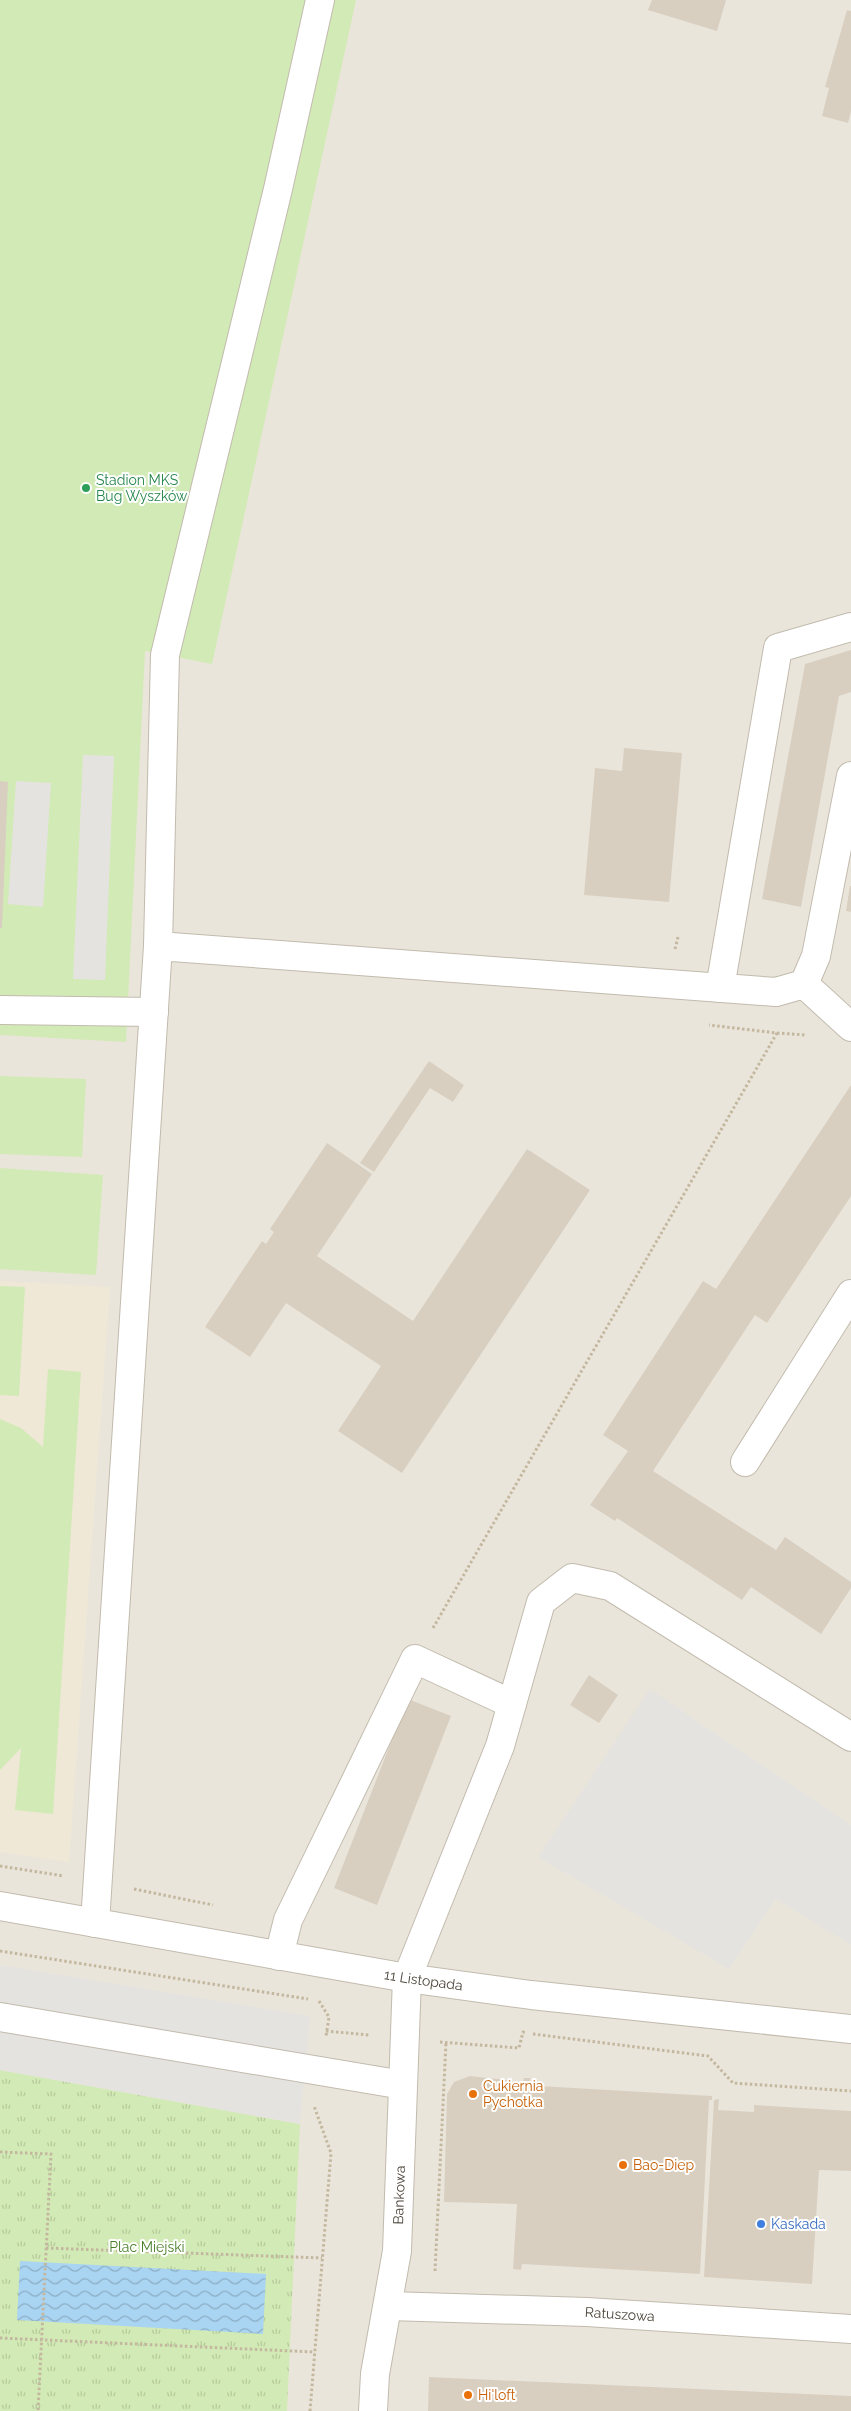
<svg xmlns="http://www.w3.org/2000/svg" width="851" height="2411" font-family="Raleway,sans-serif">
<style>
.residential{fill:#eae5da}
.education{fill:#efe8d6}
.grass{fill:url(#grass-tufts)}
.garden{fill:#d2eab5}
.parking{fill:#e5e3e0}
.water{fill:url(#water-waves)}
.building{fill:#d8cfc1}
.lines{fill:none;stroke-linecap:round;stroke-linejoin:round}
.minor-casing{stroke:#c2bbae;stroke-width:30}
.path{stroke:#c4b79f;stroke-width:3;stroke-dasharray:2.5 2.5;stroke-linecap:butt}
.minor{stroke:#fff;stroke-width:28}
.leisure-dot{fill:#2e9e5b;stroke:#fff;stroke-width:2}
.food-dot{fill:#e8710a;stroke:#fff;stroke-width:2}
.shop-dot{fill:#3f7fe0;stroke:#fff;stroke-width:2}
.labels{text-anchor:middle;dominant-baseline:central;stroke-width:4;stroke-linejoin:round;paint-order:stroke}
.leisure-label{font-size:14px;fill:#27864d;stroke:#fff;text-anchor:start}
.street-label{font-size:14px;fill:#4b4439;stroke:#fff}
.food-label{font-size:14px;fill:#c56008;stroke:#fff;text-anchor:start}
.shop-label{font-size:14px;fill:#366cbe;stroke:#fff;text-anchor:start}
.park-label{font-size:14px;fill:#4a7f2a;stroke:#fff}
</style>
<defs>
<pattern id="grass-tufts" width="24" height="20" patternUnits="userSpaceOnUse" patternTransform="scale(1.25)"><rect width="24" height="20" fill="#d2eab5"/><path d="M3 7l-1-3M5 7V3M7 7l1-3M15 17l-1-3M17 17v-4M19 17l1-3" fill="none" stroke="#b6ca9c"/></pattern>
<pattern id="water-waves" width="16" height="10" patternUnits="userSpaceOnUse" patternTransform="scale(1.25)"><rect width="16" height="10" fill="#a9d4f2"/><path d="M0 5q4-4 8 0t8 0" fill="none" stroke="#8caec5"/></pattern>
</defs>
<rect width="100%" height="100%" fill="#f6f3ec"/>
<path class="residential" d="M0,0H851V2411H0Z"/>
<path class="education" d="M0,1281L110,1287L69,1862L0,1852Z"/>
<path class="grass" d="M0,2070L300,2124L287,2411H0Z"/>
<path class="garden" d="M0,0H356L212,664L145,651L126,1042L0,1035Z
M0,1076L86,1079L82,1157L0,1154Z
M0,1168L103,1175L96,1275L0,1269Z
M0,1286L25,1287L19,1396L0,1395Z
M48,1369L81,1372L53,1814L15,1810L21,1748L0,1770V1419L21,1428L43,1447Z"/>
<path class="parking" d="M83,755L114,756L105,980L73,979Z
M16,781L51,783L43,907L8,904Z
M650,1689L851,1825V1945L776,1899L729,1969L538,1857Z
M0,1965L310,2016L300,2124L0,2070Z"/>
<path class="water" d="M20,2261L266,2274L263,2334L17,2320Z"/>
<path class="building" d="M652,0H726L717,31L648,10Z
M847,10L851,11V111L848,123L822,116L829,88L825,87Z
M851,650V692L839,696L801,907L762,899L805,664Z
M624,748L682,753L669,902L584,895L595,768L622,771Z
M0,781L8,782L2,928H0Z
M850,886H851V912L846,911Z
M429,1061L464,1085L453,1102L430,1088L374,1172L360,1163Z
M851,1085V1196L767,1323L755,1315L653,1471L776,1550L785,1537L851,1582V1588L821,1634L751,1587L742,1600L617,1518L615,1521L590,1505L628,1451L603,1435L703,1281L716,1289Z
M327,1143L372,1174L317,1256L413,1321L527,1149L590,1190L402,1473L338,1431L381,1366L286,1303L250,1357L205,1327L262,1241L266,1244L274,1232L270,1229Z
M589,1675L618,1695L599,1723L570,1705Z
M408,1699L451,1716L377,1905L334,1888Z
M470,2076L523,2082L524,2078H530L529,2090H538L539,2086L712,2096V2100H709L700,2274L522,2264L521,2270L513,2269L517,2204L444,2202L447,2094L454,2082Z
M719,2099L718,2110L754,2112V2105L851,2111V2171L819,2170L812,2284L704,2277L714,2100Z
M429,2377L851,2396V2411H428Z"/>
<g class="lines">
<g class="minor-casing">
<g id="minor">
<path d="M158,946L165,655L278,189L320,0"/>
<path d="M804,984L851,1027"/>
<path d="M720,988L778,648L851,627"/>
<path d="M0,1010L154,1012"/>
<path d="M745,1462L851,1294"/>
<path id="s1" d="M0,1906L407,1978L531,1995L851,2029"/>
<path d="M95,1923L158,946L776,992L804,984L816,956L851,776"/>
<path d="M279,1956L288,1920L415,1659L512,1704"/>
<path d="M0,2017L403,2085"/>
<path id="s2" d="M389,2306L587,2312L851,2329"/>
<path id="s3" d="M373,2411L375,2374L397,2251L407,1978L500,1746L541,1602L572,1578L610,1586L851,1737"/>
</g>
</g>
<path class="path" d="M675,949L678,937
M777,1033L806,1035
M433,1628L777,1033L709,1025
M0,1866L64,1876
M134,1889L213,1905
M0,1951L308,1999
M319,2001L329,2017L326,2036
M326,2031L369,2035
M533,2034L708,2056L733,2083L851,2091
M440,2042L519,2048L523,2032L527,2033
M0,2152L51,2154L38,2411
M46,2248L322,2258
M435,2271L446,2042
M0,2338L315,2352
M310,2411L331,2153L314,2106"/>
<use href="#minor" class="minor"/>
</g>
<circle class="leisure-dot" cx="86" cy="488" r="5"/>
<g class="food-dot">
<circle cx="473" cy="2094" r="5"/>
<circle cx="623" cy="2165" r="5"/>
<circle cx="468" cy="2395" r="5"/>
</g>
<circle class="shop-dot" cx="761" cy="2224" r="5"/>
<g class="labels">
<g class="leisure-label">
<text x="96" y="480">Stadion MKS<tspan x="96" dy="16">Bug Wyszków</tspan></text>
</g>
<g class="street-label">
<text stroke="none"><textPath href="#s1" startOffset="430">11 Listopada</textPath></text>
<text stroke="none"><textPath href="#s3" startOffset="218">Bankowa</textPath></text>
<text stroke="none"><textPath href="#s2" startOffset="231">Ratuszowa</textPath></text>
</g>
<g class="food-label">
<text x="483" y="2086">Cukiernia<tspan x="483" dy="16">Pychotka</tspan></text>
<text x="633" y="2165">Bao-Diep</text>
<text x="478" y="2395">Hi'loft</text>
</g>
<g class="shop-label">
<text x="771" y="2224">Kaskada</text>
</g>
<g class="park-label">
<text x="147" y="2247">Plac Miejski</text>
</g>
</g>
</svg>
